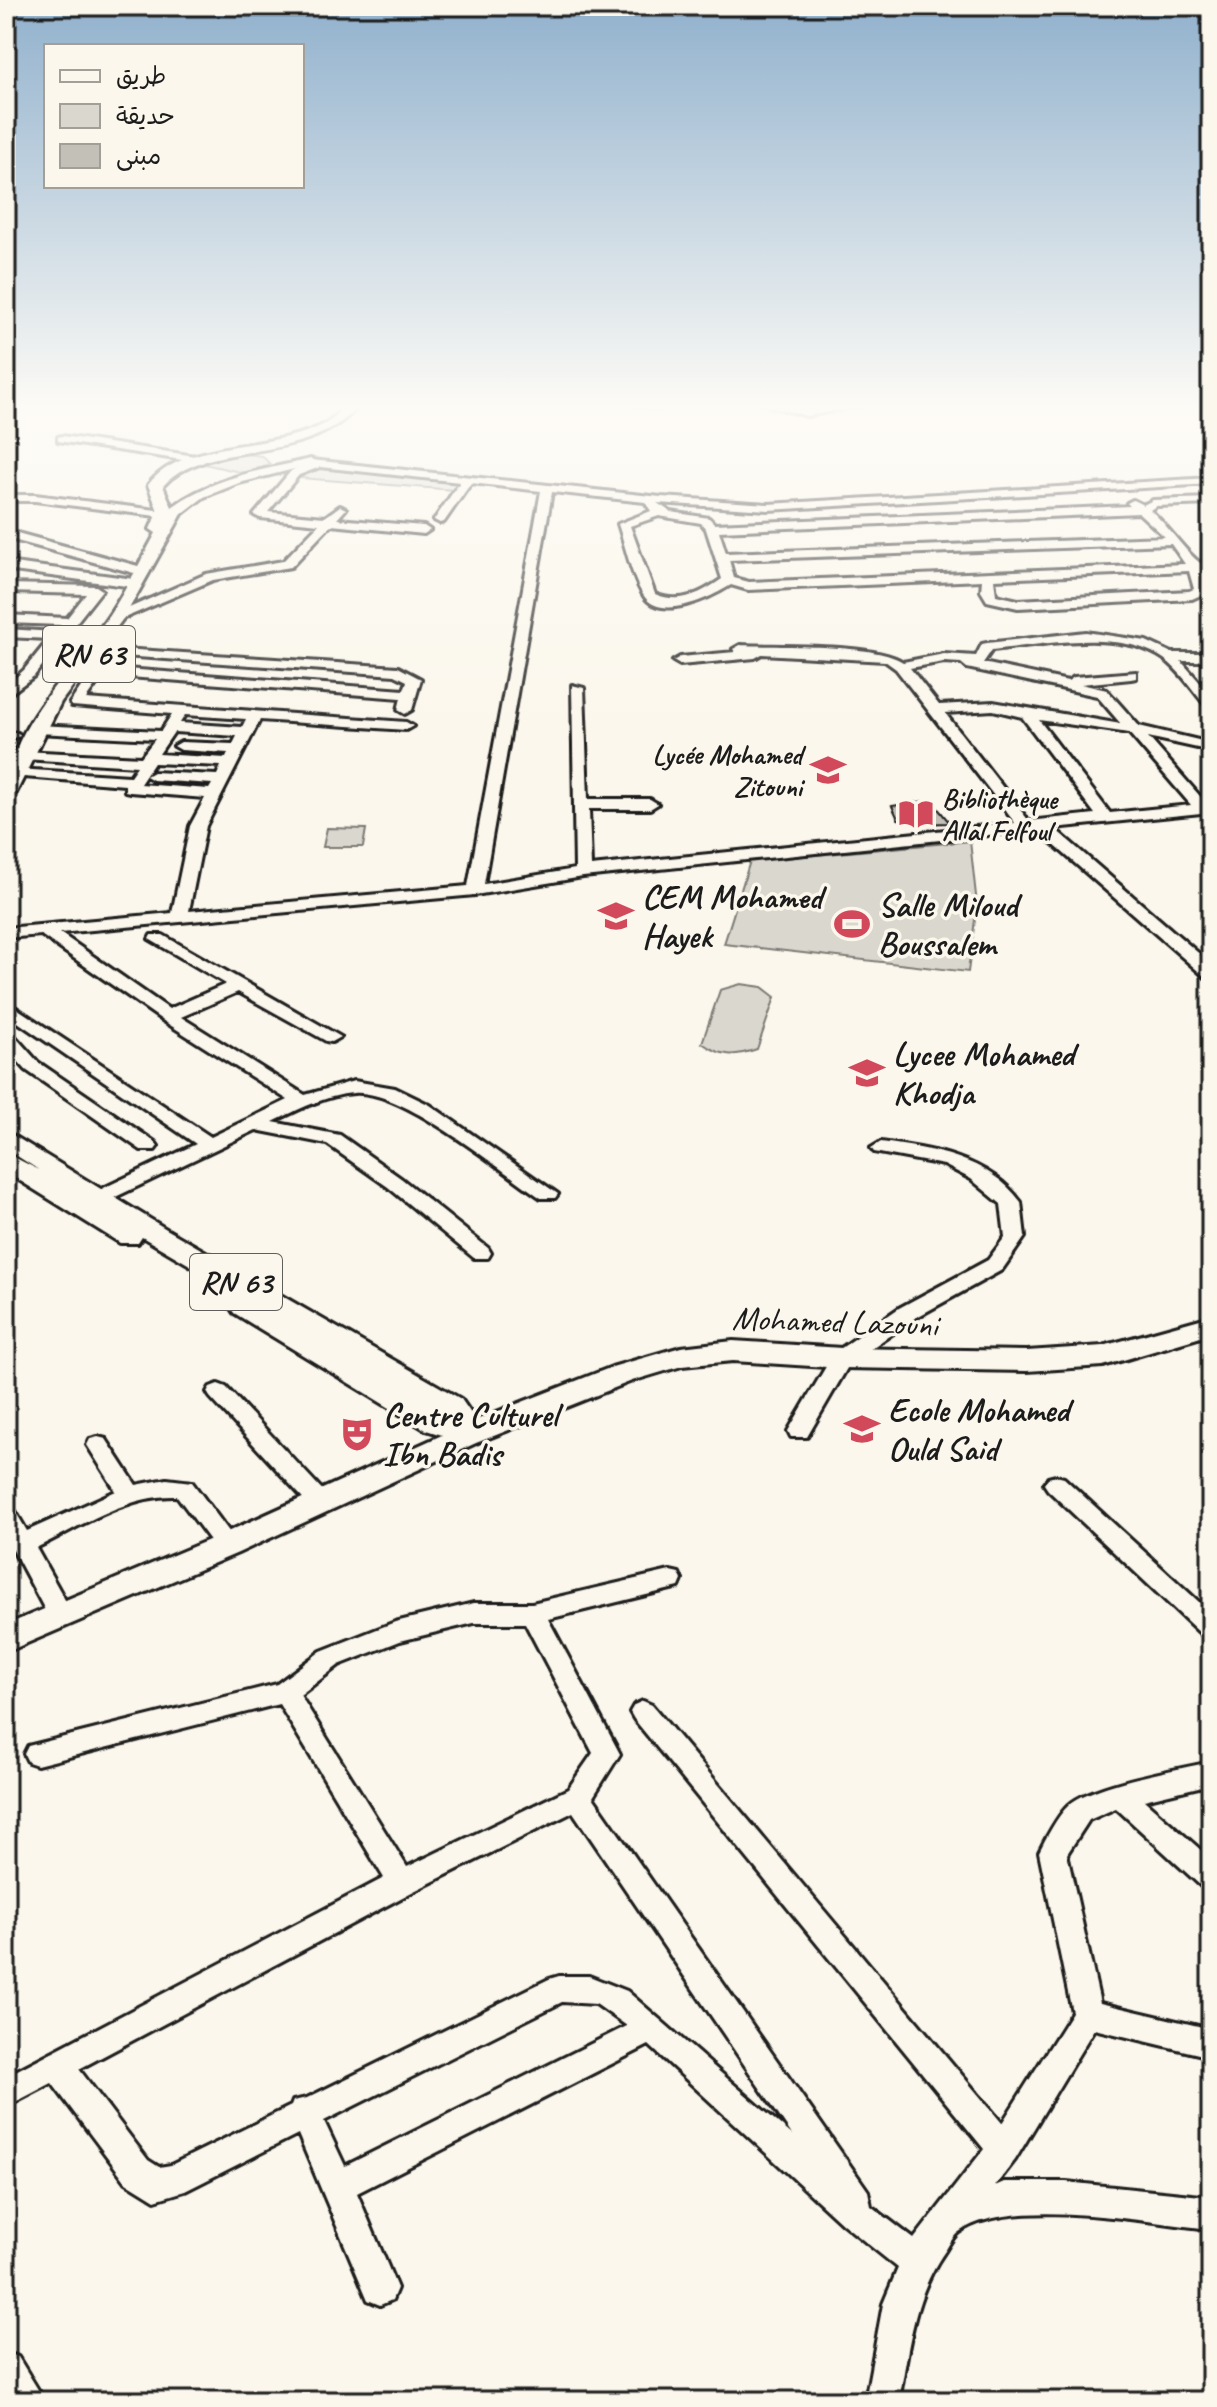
<svg xmlns="http://www.w3.org/2000/svg" width="1217" height="2407" font-family="Caveat,'Playpen Sans Arabic',sans-serif">
<style>
.green{fill:#dad7ce;stroke:#7b7a75;stroke-width:2}
.building{fill:#c3c0b8;stroke:#1c1c1c;stroke-width:2}
.lines{fill:none;stroke-linecap:round;stroke-linejoin:round}
.minor-casing{stroke:#1c1c1c;stroke-width:6}
.major-casing{stroke:#1c1c1c;stroke-width:6}
.minor{fill:#fbf7ec;fill-rule:evenodd}
.major{fill:#fbf7ec;fill-rule:evenodd}
.labels{text-anchor:middle;dominant-baseline:central;stroke-width:7;stroke-linejoin:round;paint-order:stroke}
.far-poi-label{font-size:28px;font-weight:bold;fill:#1c1c1c;stroke:#fbf7ec;text-anchor:end}
.shield{fill:#fbf7ec;stroke:#5f5e5a;stroke-width:2}
.shield-label{font-size:32px;font-weight:bold;fill:#1c1c1c}
.poi-label{font-size:34px;font-weight:bold;fill:#1c1c1c;stroke:#fbf7ec;text-anchor:start}
.street-label{font-size:34px;fill:#1c1c1c;stroke:#fbf7ec}
</style>
<rect width="100%" height="100%" fill="#fbf7ec"/>
<filter id="ink" filterUnits="userSpaceOnUse"><feTurbulence type="fractalNoise" baseFrequency=".0125" numOctaves="2"/><feDisplacementMap in="SourceGraphic" scale="16" xChannelSelector="R" yChannelSelector="G"/><feConvolveMatrix kernelMatrix="1 2 1 2 8 2 1 2 1" color-interpolation-filters="sRGB"/></filter>
<g filter="url(#ink)">
<path class="green" d="M246,454L262,456L270,464L244,473L200,463Z
M314,468L460,483L454,490L300,478Z
M327,828L366,829L363,847H323Z
M970,841L977,905L968,972L724,944L750,861Z
M741,984L762,987L775,997L757,1049C734,1057 722,1057 702,1043L720,990Z"/>
<path class="building" d="M931,800L950,823L915,824L898,819L892,806Z"/>
<g class="lines">
<g class="minor-casing">
<path id="minor" d="M627,404H663L666,407L661,410Z
M763,404L807,410L868,404L807,416Z
M62,436L202,457L207,460L202,463L58,441V437Z
M311,460L661,497L768,504L1211,478V484L768,510L657,503L671,512L709,518L715,524L1130,506L1127,503L1133,500L1143,505L1153,500L1211,498V504L1156,506L1150,510C1170,526 1189,561 1211,569V577L1203,574L1205,593L1192,599L1018,608L987,601L981,591L982,580L748,590L731,585C712,597 661,622 644,596C632,579 625,544 618,524L651,511L645,502L552,492L484,884L575,869L572,685L584,688L588,799H650L658,804L650,809H589L591,866L1015,823L896,669L885,661L762,654L755,658L680,665L673,661L680,657L735,652L733,649L740,645C778,647 875,643 903,662L944,654L976,656L982,644L987,643L1086,632L1146,641L1172,653H1211V661H1181L1211,695V707L1206,706C1193,691 1180,670 1164,659C1120,628 1042,645 992,650L983,663L1068,681L1074,677L1136,672V678L1131,679L1081,684L1107,690L1139,726L1211,743V751L1148,737L1206,803L1211,802V812L1054,828L1211,964V978L1205,977L1037,830L583,877L475,895L60,933L169,1009L226,984L149,939L151,935H163L341,1037L332,1042L326,1041L238,992L181,1017L305,1095L354,1081L395,1088L430,1105L558,1194L555,1198H541C500,1170 402,1089 354,1093C326,1095 297,1110 273,1122L340,1135L402,1179L488,1248L491,1253L488,1258H474L388,1187L327,1144L256,1130L107,1201H93L90,1197L93,1193L196,1144L6,1014V1001L211,1137L288,1100L162,1020L41,935L6,938V928L172,913L190,826L205,798L130,792L125,791V785L11,776L9,773L16,769L130,776L137,766L23,759L16,755L23,751L141,757L155,739L37,733L30,729L37,725L161,731L172,714L72,706L70,703L94,668L99,667L404,690L407,681L395,675L80,653L73,649L75,646L398,667L421,679L412,710L405,714L398,710L401,698L103,675L86,699L406,722L413,726L406,730L260,720L206,826L189,911L468,886L541,491L471,483L444,522L440,523L434,520L460,482L320,467L299,475L268,512L325,517L340,506L346,509L337,519L424,526L430,530L424,534L331,525L291,567L213,580L122,619L111,616L206,574L283,561L319,524L260,518L254,515L291,471ZM1139,513L1165,537L726,553L719,531ZM659,516L701,523L706,529L722,579C702,593 680,605 655,594L630,526ZM1171,544L1185,564L749,582L734,578L729,560ZM1189,571L1194,589L1189,591L1018,600L996,595L994,579ZM944,662L961,663L967,668L1097,696L1121,724L993,702L939,705L910,668ZM993,710L1022,717L1095,814L1029,821L945,713ZM185,715L246,719L242,727L180,723ZM1039,720L1129,733L1191,805L1110,813ZM174,732L237,736L233,744L181,742L174,746L181,750L228,753L226,758L159,754ZM154,763L221,766L217,775L153,772L146,776L153,780L212,784L209,789L140,784Z
M6,495H35L173,512L179,515L173,518L35,501H9Z
M6,530L138,566L140,569L134,573L6,538Z
M6,562L134,579L140,583L134,587L6,570Z
M6,584L96,586L102,590L34,676L6,697V686L24,670L49,639L6,637V629L55,632L61,625L6,623V615L67,618L86,594L6,592Z
M6,732L18,733L20,736L6,740Z
M6,1032L12,1033L38,1062L155,1142L158,1146L155,1150H141L26,1070L6,1048Z
M881,1142C932,1149 988,1157 1021,1202L1025,1237L1002,1270L915,1318L850,1363L807,1437H791L788,1431L834,1353L899,1308L988,1260L1005,1237L1001,1204L971,1179L944,1165L874,1152L871,1148Z
M218,1384L226,1387L328,1496L332,1502L328,1508L320,1511L312,1508L210,1397L207,1392L210,1387Z
M98,1437L106,1439L136,1485L167,1479L192,1482L239,1545L236,1551L227,1554L218,1551L177,1496C128,1494 79,1527 36,1548L74,1616L70,1623L61,1626L52,1623L6,1537V1506L14,1509L27,1531L116,1491L87,1445L90,1439Z
M1056,1476L1064,1478L1211,1613V1638L1202,1635L1048,1490L1044,1484L1048,1478Z
M670,1571L679,1573L682,1580L679,1587L548,1619L620,1754L593,1797L868,2191L871,2206L914,2239L984,2149L634,1719L630,1712L634,1705L643,1701L652,1705L1002,2123L1072,2012L1039,1852C1046,1838 1057,1816 1069,1805C1091,1784 1179,1769 1211,1762V1784L1144,1800L1211,1859V1889L1201,1886L1116,1808L1089,1820L1067,1854L1100,2003L1211,2029V2057L1094,2029L1015,2160L995,2186L1004,2182H1066L1211,2197V2229C1150,2223 1009,2195 959,2232C953,2236 949,2245 945,2251C913,2296 909,2348 899,2401H865L883,2304L898,2268L843,2224L649,2045L357,2193L397,2288L392,2300L380,2305L368,2300L298,2134L185,2191L155,2200L126,2182L52,2083L6,2107V2076L384,1878L279,1704L37,1765L28,1762L24,1754L28,1746L277,1684L321,1651L395,1622L474,1603H532ZM474,1623H525L593,1753L568,1789L407,1867L300,1695L339,1665L400,1641ZM573,1812L792,2135L627,1991L589,1976H559L549,1979L307,2098L293,2101L291,2106L171,2165L159,2167L148,2160L79,2069L412,1892ZM562,2002L596,2004L627,2026L345,2166L324,2121Z
M6,2352L18,2357L45,2401H7Z"/>
</g>
<g class="major-casing">
<path id="major" d="M346,404H360C304,470 209,435 163,486L172,507C213,477 262,470 311,459L318,463L239,483L204,497L182,514L125,616L61,702L16,793L6,799C6,726 73,671 110,614C127,588 141,560 156,533L150,529L158,511L148,485C184,438 272,451 323,425C331,421 339,411 346,404Z
M6,1131L168,1230L461,1399L472,1415L471,1422L612,1367L681,1347L733,1341L842,1348L1027,1351L1103,1346L1211,1316V1334L1103,1366L1027,1371L842,1368L733,1361L682,1366L632,1381L476,1443L238,1553L6,1652V1625L216,1537L442,1435L426,1430L234,1313L230,1307L234,1301L246,1298L142,1237L138,1243H120L6,1172V1153L39,1170L6,1149Z"/>
</g>
<use href="#minor" class="minor"/>
<use href="#major" class="major"/>
</g>
</g>
<linearGradient id="sky" x2="0" y2="1"><stop stop-color="#91b1cd"/><stop offset="0.55" stop-color="#fdfbf6"/><stop offset="1" stop-color="#fdfbf6" stop-opacity="0"/></linearGradient>
<rect width="1217" height="741" fill="url(#sky)"/>
<defs>
<g id="school-bare" transform="scale(2.76)"><path d="M0-5L7-2L0 1L-7-2ZM-4 1L0 2.5L4 1V4Q0 6-4 4Z" fill="#d1495b" stroke="#fbf7ec" stroke-width="2.5" paint-order="stroke"/></g>
<g id="library-bare" transform="scale(2.76)"><path d="M-6-4Q-3-5.5-.7-3.5V5Q-3 3-6 4ZM6-4Q3-5.5 .7-3.5V5Q3 3 6 4Z" fill="#d1495b" stroke="#fbf7ec" stroke-width="2.5" paint-order="stroke"/></g>
<g id="stadium-bare" transform="scale(2.76)"><path d="M0-5a6.5 5 0 1 0 0 10a6.5 5 0 1 0 0-10ZM-3.5-1.8h7v3.6h-7Z" fill="#d1495b" stroke="#fbf7ec" stroke-width="2.5" paint-order="stroke"/></g>
<g id="theatre-bare" transform="scale(2.76)"><path d="M-5-5.5Q0-4 5-5.5V0Q5 5 0 6Q-5 5-5 0ZM-3.3-2.5H-1v1.5H-3.3ZM1-2.5H3.3v1.5H1ZM-2.8 1Q0 5.5 2.8 1Z" fill="#d1495b" stroke="#fbf7ec" stroke-width="2.5" paint-order="stroke"/></g>
</defs>
<g fill-rule="evenodd">
<use href="#school-bare" x="828" y="770"/>
<use href="#library-bare" x="916" y="814"/>
<use href="#school-bare" x="616" y="916"/>
<use href="#stadium-bare" x="852" y="924"/>
<use href="#school-bare" x="867" y="1073"/>
<use href="#school-bare" x="862" y="1429"/>
<use href="#theatre-bare" x="357" y="1434"/>
</g>
<g class="labels">
<g class="far-poi-label">
<text x="802" y="754">Lycée Mohamed<tspan x="802" dy="32">Zitouni</tspan></text>
<text x="942" y="798" text-anchor="start">Bibliothèque<tspan x="942" dy="32">Allal Felfoul</tspan></text>
</g>
<g class="shield">
<rect x="43" y="626" width="92" height="56" rx="6"/>
<rect x="190" y="1254" width="92" height="56" rx="6"/>
</g>
<g class="shield-label">
<text x="89" y="654">RN 63</text>
<text x="236" y="1282">RN 63</text>
</g>
<g class="poi-label">
<text x="642" y="896">CEM Mohamed<tspan x="642" dy="39">Hayek</tspan></text>
<text x="878" y="904">Salle Miloud<tspan x="878" dy="39">Boussalem</tspan></text>
<text x="893" y="1053">Lycee Mohamed<tspan x="893" dy="39">Khodja</tspan></text>
<text x="888" y="1409">Ecole Mohamed<tspan x="888" dy="39">Ould Said</tspan></text>
<text x="383" y="1414">Centre Culturel<tspan x="383" dy="39">Ibn Badis</tspan></text>
</g>
<g class="street-label">
<text transform="translate(835 1321) rotate(2)">Mohamed Lazouni</text>
</g>
</g>
<rect width="1217" height="2407" fill="none" stroke="#fbf7ec" stroke-width="32"/>
<rect x="16" y="16" width="1185" height="2375" fill="none" stroke="#1c1c1c" stroke-width="3" filter="url(#ink)"/>
<rect x="44" y="44" width="260" height="144" fill="#fbf7ec" stroke="#a29f99" stroke-width="2"/>
<rect x="60" y="70" width="40" height="12" fill="#fbf7ec" stroke="#a29f99" stroke-width="2"/>
<text x="116" y="84" font-size="24" fill="#1c1c1c">طريق</text>
<rect x="60" y="104" width="40" height="24" fill="#dad7ce" stroke="#a29f99" stroke-width="2"/>
<text x="116" y="124" font-size="24" fill="#1c1c1c">حديقة</text>
<rect x="60" y="144" width="40" height="24" fill="#c3c0b8" stroke="#a29f99" stroke-width="2"/>
<text x="116" y="164" font-size="24" fill="#1c1c1c">مبنى</text>
</svg>
